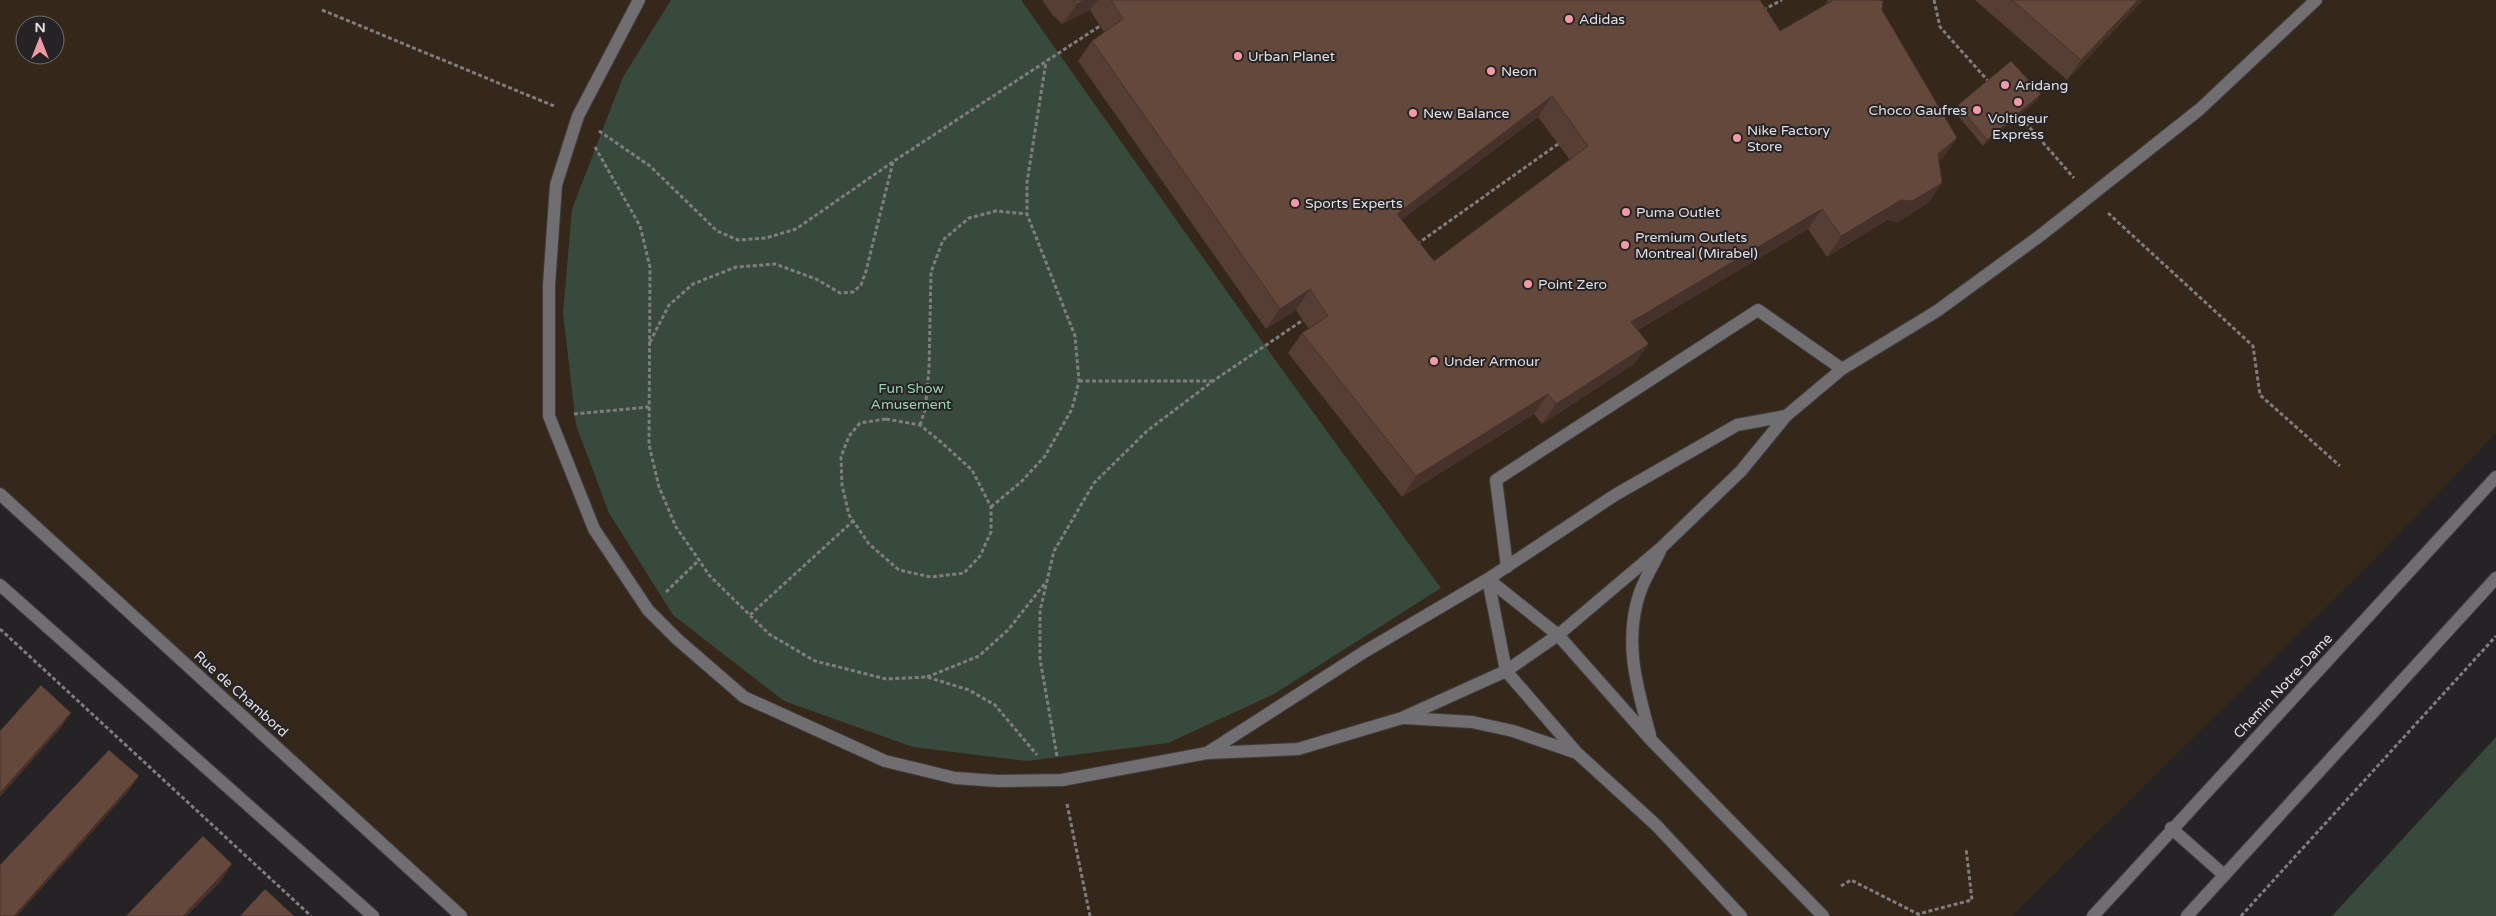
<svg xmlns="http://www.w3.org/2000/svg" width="2496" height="916" font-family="'Varela Round',sans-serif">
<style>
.commercial{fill:#35281a;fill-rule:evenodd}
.green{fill:#38493e}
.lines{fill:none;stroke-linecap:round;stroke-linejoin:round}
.lane-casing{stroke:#403e40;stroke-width:14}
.street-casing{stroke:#403e40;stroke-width:14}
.secondary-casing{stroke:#403e40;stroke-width:14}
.path{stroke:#7f7d7f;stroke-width:3;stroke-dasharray:4 2.5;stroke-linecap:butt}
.lane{stroke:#706e70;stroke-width:12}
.street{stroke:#706e70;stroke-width:12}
.secondary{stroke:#706e70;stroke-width:12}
.wall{fill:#563e34;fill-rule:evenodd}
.shaded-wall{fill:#46322a}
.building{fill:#64483c;stroke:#46322a;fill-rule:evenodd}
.poi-dot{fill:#f39aa7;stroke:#252325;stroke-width:2}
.labels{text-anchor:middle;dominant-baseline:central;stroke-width:4;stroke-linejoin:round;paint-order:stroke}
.poi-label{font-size:14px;fill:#e0dee0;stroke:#252325;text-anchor:start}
.park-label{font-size:14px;fill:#9cd1b0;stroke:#252325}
.street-label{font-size:14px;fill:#e0dee0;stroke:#252325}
</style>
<rect width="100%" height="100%" fill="#252325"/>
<path class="commercial" d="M0,0H2496V433L2374,560L2012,916H461L0,494ZM25,25H55V55H25Z"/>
<path class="green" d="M671,0H1021L1281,368L1441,588L1274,694L1168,743L1027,761L913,747L784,701L673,615L609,513L576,425L563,313L572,209L623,77Z
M2496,737V916H2332Z"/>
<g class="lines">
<g class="lane-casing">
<path id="lane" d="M639,0L578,116L556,185L549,285V416L594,529L648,610L677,639L744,697L885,761L955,778L998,781L1062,780L1207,753L1298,749L1402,718L1506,671L1558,635L1662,547L1741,471L1786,416L1842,369L1937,311L2041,235L2200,109L2316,0
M1507,567L1496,480L1758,310L1842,369
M1488,579L1558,635L1651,740L1823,916
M1488,579L1506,671L1577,753L1656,825L1741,916
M1405,718L1472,722L1513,731L1577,753
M1650,735C1637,688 1623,641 1640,592C1645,578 1654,564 1660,551
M1207,753L1364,652L1488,579L1615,495L1737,425L1786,416
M2171,828L2224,875"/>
</g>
<g class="street-casing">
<path id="street" d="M0,494L461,916
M0,585L373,916"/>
</g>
<g class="secondary-casing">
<path id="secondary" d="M2093,916L2496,477
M2187,916L2496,578"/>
</g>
<path class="path" d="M1934,0L1940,27L1989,82
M322,10L554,106
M1763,10L1782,0
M2017,113L2074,178
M599,131L650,166L717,231L738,240L766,238L796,229L894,161L1103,24
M595,147L640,226L650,267L649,445L659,487L676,527L699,560L709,575L769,634L815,661L886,679L927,677L969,690L995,705L1037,755
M2108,213L2253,346L2260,395L2340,466
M1417,244L1561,142
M650,342L669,305L693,284L736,267L775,264L816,279L840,293L853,292L861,285L866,271L893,162
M1079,381H1213
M574,414L649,407
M886,419L920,425L941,442L972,470L991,507V532L980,556L964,573L931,577L899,570L869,544L849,515L842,485L841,457L849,436L860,423Z
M920,425L925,410L929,370L931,272L943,240L969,218L996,211L1027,214
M991,507L1022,481L1045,456L1072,409L1079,381L1075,336L1027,214V182L1046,62
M666,592L699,560
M750,615L853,521
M0,629L311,916
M927,677L979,656L1008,630L1046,582
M1057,756L1040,659V611L1054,551L1094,483L1147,431L1213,381L1306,318
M1067,804L1090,916
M1841,886L1851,880L1918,914
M1919,916L1918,914L1972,900L1966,848
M2241,916L2496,636"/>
<use href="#lane" class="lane"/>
<use href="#street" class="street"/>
<use href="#secondary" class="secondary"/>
</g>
<path class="wall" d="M1042,0H1760L1780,31L1825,5L1828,0H1878L1882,10L1943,158L1939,161L1942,183L1928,203L1898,222L1887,220L1827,257L1808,229L1638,330L1634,364L1542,424L1534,414L1402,497L1288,353L1302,333L1309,329L1296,310L1266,329L1078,61L1092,41L1104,32L1090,10L1062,24L1052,14ZM1538,117L1570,160L1434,261L1401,220Z
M1975,0H2143L2067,80Z
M2041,94L2037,100L1983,146L1954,111L1958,105Z"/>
<path class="shaded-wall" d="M1084,0H1098L1090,10L1062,24L1077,4Z
M2138,0H2143L2067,80L2081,60Z
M2041,94L2037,100L1983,146L1987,140Z
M1552,96L1538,117L1383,234L1397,214Z
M1957,138L1943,158L1924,174L1938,154Z
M1942,183L1928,203L1898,222L1887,220L1827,257L1841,236L1901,200Z
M1822,209L1808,229L1617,342L1631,322Z
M1310,289L1296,310L1266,329L1280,309Z
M1649,344L1634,364L1542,424L1556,404Z
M1548,394L1534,414L1402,497L1416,476Z
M71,713L60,729L0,797V793Z
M139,776L128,792L17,916H14Z
M232,864L221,881L187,916H183Z"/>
<path class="building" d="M1073,0H1084L1077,4Z
M1111,0H1760L1780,31L1832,1V0H1878L1883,1L1882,10L1957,138L1938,154L1942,183L1912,201L1901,200L1841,236L1822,209L1631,322L1649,344L1556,404L1548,394L1416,476L1302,333L1328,316L1310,289L1280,309L1092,41L1123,19ZM1552,96L1588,146L1434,261L1397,214Z
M2012,0H2138L2081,60Z
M2011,61L2041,94L1987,140L1958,105Z
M41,685L71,713L0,793V731Z
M109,750L139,776L14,916H0V865Z
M203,836L232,864L183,916H126Z
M265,889L294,916H240Z"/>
<g class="poi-dot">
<circle cx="1569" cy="19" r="5"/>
<circle cx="1238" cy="56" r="5"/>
<circle cx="1491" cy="71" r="5"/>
<circle cx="2005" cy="85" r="5"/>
<circle cx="2018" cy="102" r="5"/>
<circle cx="1977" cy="110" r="5"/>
<circle cx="1413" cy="113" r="5"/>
<circle cx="1737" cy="138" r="5"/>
<circle cx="1295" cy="203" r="5"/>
<circle cx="1626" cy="212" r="5"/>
<circle cx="1625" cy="245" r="5"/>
<circle cx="1528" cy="284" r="5"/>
<circle cx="1434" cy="361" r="5"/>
</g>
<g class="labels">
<g class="poi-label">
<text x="1579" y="19">Adidas</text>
<text x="1248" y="56">Urban Planet</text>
<text x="1501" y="71">Neon</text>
<text x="2015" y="85">Aridang</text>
<text x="1967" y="110" text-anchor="end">Choco Gaufres</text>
<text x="1423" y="113">New Balance</text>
<text x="2018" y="118" text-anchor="middle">Voltigeur<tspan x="2018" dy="16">Express</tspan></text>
<text x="1747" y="130">Nike Factory<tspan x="1747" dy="16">Store</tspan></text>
<text x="1305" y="203">Sports Experts</text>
<text x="1636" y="212">Puma Outlet</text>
<text x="1635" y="237">Premium Outlets<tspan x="1635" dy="16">Montreal (Mirabel)</tspan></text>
<text x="1538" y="284">Point Zero</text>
<text x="1444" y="361">Under Armour</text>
</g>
<g class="park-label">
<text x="911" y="388">Fun Show<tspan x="911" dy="16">Amusement</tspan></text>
</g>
<g class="street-label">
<text transform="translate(2283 686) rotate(-47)">Chemin Notre-Dame</text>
<text transform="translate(241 694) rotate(42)">Rue de Chambord</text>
</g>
</g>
<g transform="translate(40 40)"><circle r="24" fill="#252325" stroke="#706e70"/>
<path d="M0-4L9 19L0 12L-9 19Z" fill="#f39aa7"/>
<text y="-8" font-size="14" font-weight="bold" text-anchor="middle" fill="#e0dee0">N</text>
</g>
</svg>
